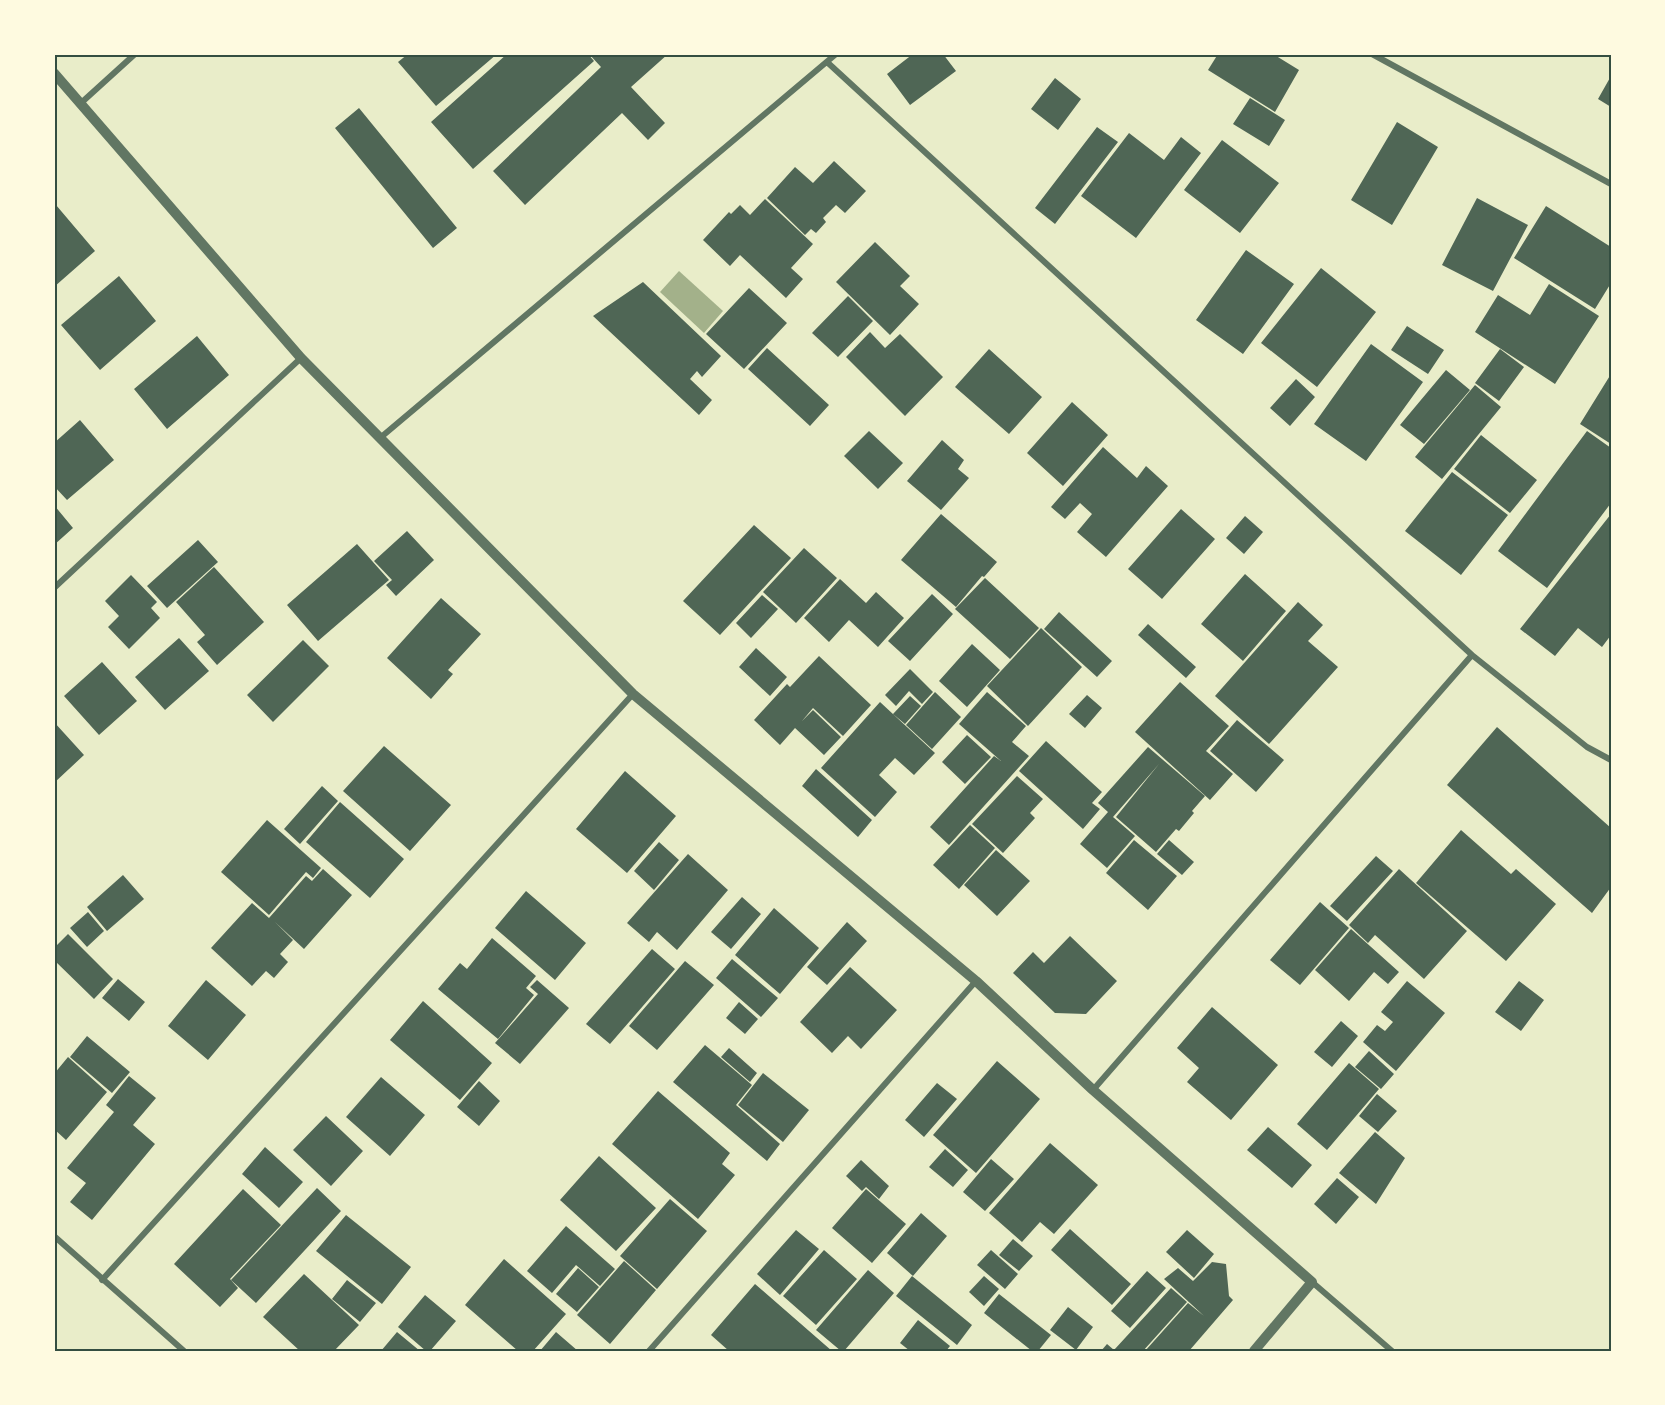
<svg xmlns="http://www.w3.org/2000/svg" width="1665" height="1405" font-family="'Exo 2',sans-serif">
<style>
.water{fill:#a3b18a}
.building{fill:#4f6655}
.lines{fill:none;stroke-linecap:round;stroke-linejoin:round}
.minor{stroke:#617663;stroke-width:6}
.tertiary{stroke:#617663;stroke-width:10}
.neatline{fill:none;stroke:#344e41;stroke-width:2}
</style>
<rect width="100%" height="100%" fill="#e9edc9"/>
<path class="water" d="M679,271L723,311L704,333L660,292Z"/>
<path class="building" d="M408,54H497L436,106L398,62Z
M507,54H588L594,61L473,169L431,122Z
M589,54H668L631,87L665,123L648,140L622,113L525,205L493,171L601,67Z
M913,54H943L956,71L910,105L887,74Z
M1218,54H1273L1299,70L1275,112L1208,70Z
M1611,76V107L1598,99Z
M1055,78L1081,99L1058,130L1031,109Z
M1250,98L1285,120L1269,146L1233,124Z
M359,108L457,228L433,248L335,128Z
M1397,122L1438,147L1392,225L1351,200Z
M1097,127L1118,142L1055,224L1035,208Z
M1129,133L1164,160L1181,137L1201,153L1136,238L1081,196Z
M1222,140L1279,183L1240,233L1184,190Z
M834,161L866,191L845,213L836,205L823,218L826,222L816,233L811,229L805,235L767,198L795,167L813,183Z
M1477,198L1528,225L1493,291L1442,265Z
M765,199L813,244L791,268L803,279L786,298L740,255L730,266L703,240L729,212L731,214L740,205L750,215Z
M56,205L95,251L54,287V207Z
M1546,206L1611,247V283L1595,309L1514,258Z
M875,242L910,276L900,286L919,304L890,335L836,282Z
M1246,250L1294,284L1243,354L1196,320Z
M1321,268L1376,312L1317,387L1261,343Z
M119,276L156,321L100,370L61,325Z
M643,282L721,356L702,377L697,371L690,379L712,400L699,415L593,316Z
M1549,284L1599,316L1555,384L1475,332L1498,295L1530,315Z
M749,288L787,323L744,369L706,334Z
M848,296L873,321L838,357L812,333Z
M1407,326L1444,350L1428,374L1391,350Z
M870,332L885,348L900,334L943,377L905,416L846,357Z
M197,336L229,375L167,429L134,389Z
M1371,344L1423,382L1366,461L1314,424Z
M767,348L829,405L810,426L748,369Z
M989,349L1042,397L1009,434L955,387Z
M1500,349L1524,367L1499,401L1475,383Z
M1446,370L1470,390L1424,444L1400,425Z
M1611,374V444L1580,424Z
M1296,379L1315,397L1290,426L1270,408Z
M1475,385L1501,407L1442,479L1415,457Z
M1072,402L1108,435L1063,486L1027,453Z
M80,420L114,460L67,500L54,486V443Z
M869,431L903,463L878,489L844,456Z
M1587,431L1611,448V503L1547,588L1498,551Z
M1481,435L1537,480L1510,513L1454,469Z
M942,440L964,460L958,469L969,478L941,510L907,481Z
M1103,447L1137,478L1146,466L1168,486L1106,557L1077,532L1092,514L1080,503L1065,519L1051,507Z
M1452,472L1508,515L1461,575L1405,531Z
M54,505L73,528L54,545Z
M1181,509L1215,539L1162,599L1128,569Z
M941,514L997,562L984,577L982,576L956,607L901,560Z
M1611,514V635L1602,647L1578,628L1555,656L1520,629Z
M1245,516L1263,532L1244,554L1226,538Z
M754,525L791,558L720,635L683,601Z
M407,531L434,560L396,596L386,585L392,580L374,561Z
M198,540L218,562L167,608L147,586Z
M357,544L389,580L318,641L287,605Z
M804,548L837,578L796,623L763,592Z
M214,567L264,622L217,665L197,642L205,635L176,602Z
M1245,574L1286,611L1243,661L1201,624Z
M131,575L157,602L151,608L160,618L129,649L108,627L119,616L105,601Z
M985,578L1039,628L1010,659L955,609Z
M840,579L866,603L876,592L904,618L878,647L849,620L829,642L804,618Z
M932,594L953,614L910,661L888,641Z
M762,595L778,609L751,638L736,623Z
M441,598L481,634L448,670L453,674L431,699L387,658Z
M1298,602L1323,625L1308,641L1338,667L1269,744L1215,696Z
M1059,612L1112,661L1097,677L1044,629Z
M1148,624L1196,667L1186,678L1138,635Z
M1041,628L1082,667L1028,726L987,686Z
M179,638L209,671L165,710L135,677Z
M303,640L329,666L273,722L247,695Z
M972,644L1000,670L967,707L939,681Z
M756,648L787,677L770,696L739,667Z
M819,656L871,705L843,736L813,708L802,721L813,710L841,737L824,755L795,728L780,745L754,720L787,684L790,687Z
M102,662L137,701L99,735L64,696Z
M910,669L933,692L922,704L909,691L896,706L885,695Z
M1180,682L1229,726L1206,751L1233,774L1210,800L1135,732Z
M935,692L961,717L932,749L906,725Z
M987,692L1026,726L1012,742L1029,756L949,845L930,827L994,756L1001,761L959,724Z
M1087,695L1102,708L1085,728L1069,714Z
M910,696L921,706L905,724L893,714Z
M880,702L935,753L914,775L895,758L879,775L897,792L875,817L821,768Z
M1237,720L1284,760L1256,792L1210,751Z
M54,722L84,755L54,783Z
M1497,727L1611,828V887L1592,913L1447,785Z
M967,735L991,757L965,784L942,762Z
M1046,741L1102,792L1092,803L1100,809L1083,829L1019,771Z
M384,746L451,805L410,851L343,791Z
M1148,747L1205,796L1192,811L1194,813L1179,831L1176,829L1156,852L1116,817L1159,764L1113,817L1135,836L1107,868L1080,844L1108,812L1098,803Z
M816,769L872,820L858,837L802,786Z
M625,771L676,816L627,873L576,829Z
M1017,776L1043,799L1030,813L1035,818L1003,853L972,824Z
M322,786L338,801L300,844L284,829Z
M340,802L404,859L370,898L306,842Z
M267,820L321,868L313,878L306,872L269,915L221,872Z
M970,825L995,848L959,889L933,865Z
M1461,830L1511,874L1516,869L1556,904L1506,961L1416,883Z
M1134,840L1177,876L1148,910L1106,873Z
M1169,840L1194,862L1182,875L1157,854Z
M659,842L679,860L654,890L634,871Z
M996,850L1030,881L997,916L964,885Z
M688,854L728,890L677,950L657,932L649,942L627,923Z
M1376,856L1393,871L1347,921L1330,906Z
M323,869L352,895L304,949L275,922L293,940L280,954L288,962L274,978L266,971L252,986L211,948L252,903L269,918L306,876L312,881Z
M1399,869L1467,931L1424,979L1375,935L1368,943L1349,925Z
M123,875L144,899L107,931L87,907Z
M526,891L586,943L555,980L495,928Z
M742,897L761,914L731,949L711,932Z
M1320,902L1349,928L1300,985L1270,960Z
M774,908L819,948L780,994L735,955Z
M88,912L104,931L87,947L70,928Z
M847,922L867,941L827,985L807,967Z
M1351,929L1399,972L1388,984L1374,972L1349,1001L1315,970Z
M68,934L113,979L94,999L54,960V948Z
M1070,936L1117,981L1086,1014L1055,1013L1013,973L1033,952L1044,963Z
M492,938L536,976L526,988L534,995L498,1039L438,989L460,963L467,969Z
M652,949L675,969L610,1044L586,1024Z
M732,959L778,998L761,1017L716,978Z
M685,961L714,985L657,1050L629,1026Z
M850,967L897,1010L861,1049L848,1036L832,1053L800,1022Z
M118,979L145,1002L129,1021L102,998Z
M206,980L246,1015L208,1060L168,1026Z
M537,980L569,1008L520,1064L495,1043L538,994L530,987Z
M1407,981L1445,1013L1396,1071L1363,1042L1377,1025L1385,1031L1393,1022L1381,1012Z
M1519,981L1544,1000L1521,1031L1495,1012Z
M423,1001L492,1063L460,1100L390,1040Z
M739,1002L758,1019L745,1034L726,1018Z
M1212,1007L1278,1065L1231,1120L1187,1082L1199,1068L1177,1048Z
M1341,1021L1358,1036L1332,1067L1314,1052Z
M87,1036L130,1072L112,1093L70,1057Z
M705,1045L752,1085L736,1105L780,1144L767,1161L673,1082Z
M729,1048L757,1073L750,1082L721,1057Z
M1369,1051L1394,1074L1381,1089L1355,1067Z
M68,1057L107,1092L66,1140L54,1129V1074Z
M997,1061L1040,1099L976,1173L933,1135Z
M1349,1063L1379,1089L1327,1150L1297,1124Z
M763,1073L809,1110L783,1142L738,1105Z
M129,1076L156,1098L133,1125L155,1144L92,1220L70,1202L86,1183L67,1168L114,1112L106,1105Z
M381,1077L425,1115L390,1156L346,1117Z
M479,1081L500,1101L479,1126L457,1107Z
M937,1083L957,1099L924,1137L905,1120Z
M658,1091L730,1153L722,1164L735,1175L698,1219L612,1144Z
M1377,1094L1397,1111L1378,1132L1359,1116Z
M326,1116L363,1151L331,1186L293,1150Z
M1268,1127L1312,1165L1292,1188L1247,1150Z
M1375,1132L1405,1158L1376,1204L1339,1173Z
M1050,1143L1098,1185L1054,1234L1040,1222L1022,1242L989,1213Z
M265,1147L303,1182L279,1208L242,1174Z
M945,1149L968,1170L953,1187L929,1167Z
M599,1156L656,1208L616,1251L560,1200Z
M991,1159L1014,1179L985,1211L963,1192Z
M861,1160L889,1186L879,1199L866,1187L862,1191L846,1176Z
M1337,1178L1359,1197L1336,1224L1314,1204Z
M317,1188L341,1211L256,1303L231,1280Z
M243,1189L281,1225L230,1279L238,1288L220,1307L174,1264Z
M866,1189L906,1224L872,1263L832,1228Z
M670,1199L707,1231L657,1289L620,1256Z
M921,1213L947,1236L913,1276L887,1253Z
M346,1215L411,1267L382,1304L316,1251Z
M566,1226L615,1269L600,1286L576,1265L552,1293L527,1271Z
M1070,1229L1131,1284L1112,1305L1051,1250Z
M796,1230L819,1249L780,1295L757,1274Z
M1187,1230L1214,1254L1194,1278L1166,1252Z
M1013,1239L1033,1256L1019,1271L999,1255Z
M824,1250L857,1279L816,1325L783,1296Z
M991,1250L1018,1274L1005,1289L977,1265Z
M504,1259L566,1314L533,1351H518L465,1305Z
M624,1261L656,1290L610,1344L577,1315Z
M1212,1262L1226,1264L1229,1296L1233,1300L1189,1351H1145L1188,1303L1204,1316L1164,1279L1178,1268L1193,1281Z
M578,1268L599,1287L577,1312L556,1294Z
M868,1270L894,1293L844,1351H841L816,1330Z
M1147,1271L1166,1288L1130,1328L1111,1311Z
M304,1274L359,1325L334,1351H300L263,1317Z
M912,1276L972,1325L957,1345L896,1296Z
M984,1276L999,1289L984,1306L969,1292Z
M347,1280L376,1303L360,1322L332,1299Z
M755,1284L832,1351H729L711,1335Z
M1171,1288L1187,1302L1143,1351H1101L1107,1344L1114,1350Z
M999,1294L1051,1335L1038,1351H1032L984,1313Z
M425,1295L456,1321L430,1351H426L398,1327Z
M1068,1307L1093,1327L1076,1350L1050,1330Z
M918,1320L950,1346L946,1351H910L900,1343Z
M397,1332L420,1351H381Z
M556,1332L578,1351H540Z"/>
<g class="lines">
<path class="minor" d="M1372,54L1611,184
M827,62L1472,655L1587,747L1611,760
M81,103L135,54
M380,438L836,54
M54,588L301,358
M1093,1090L1472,655
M54,1236L184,1351
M102,1280L633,694
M1312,1282L1392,1351
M649,1351L976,981"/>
<path class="tertiary" d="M54,73L301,358L633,694L976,981L1093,1090L1312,1282L1254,1351"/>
</g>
<rect width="1665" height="1405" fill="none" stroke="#fefae0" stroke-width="111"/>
<rect x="56" y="56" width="1554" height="1294" class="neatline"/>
</svg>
